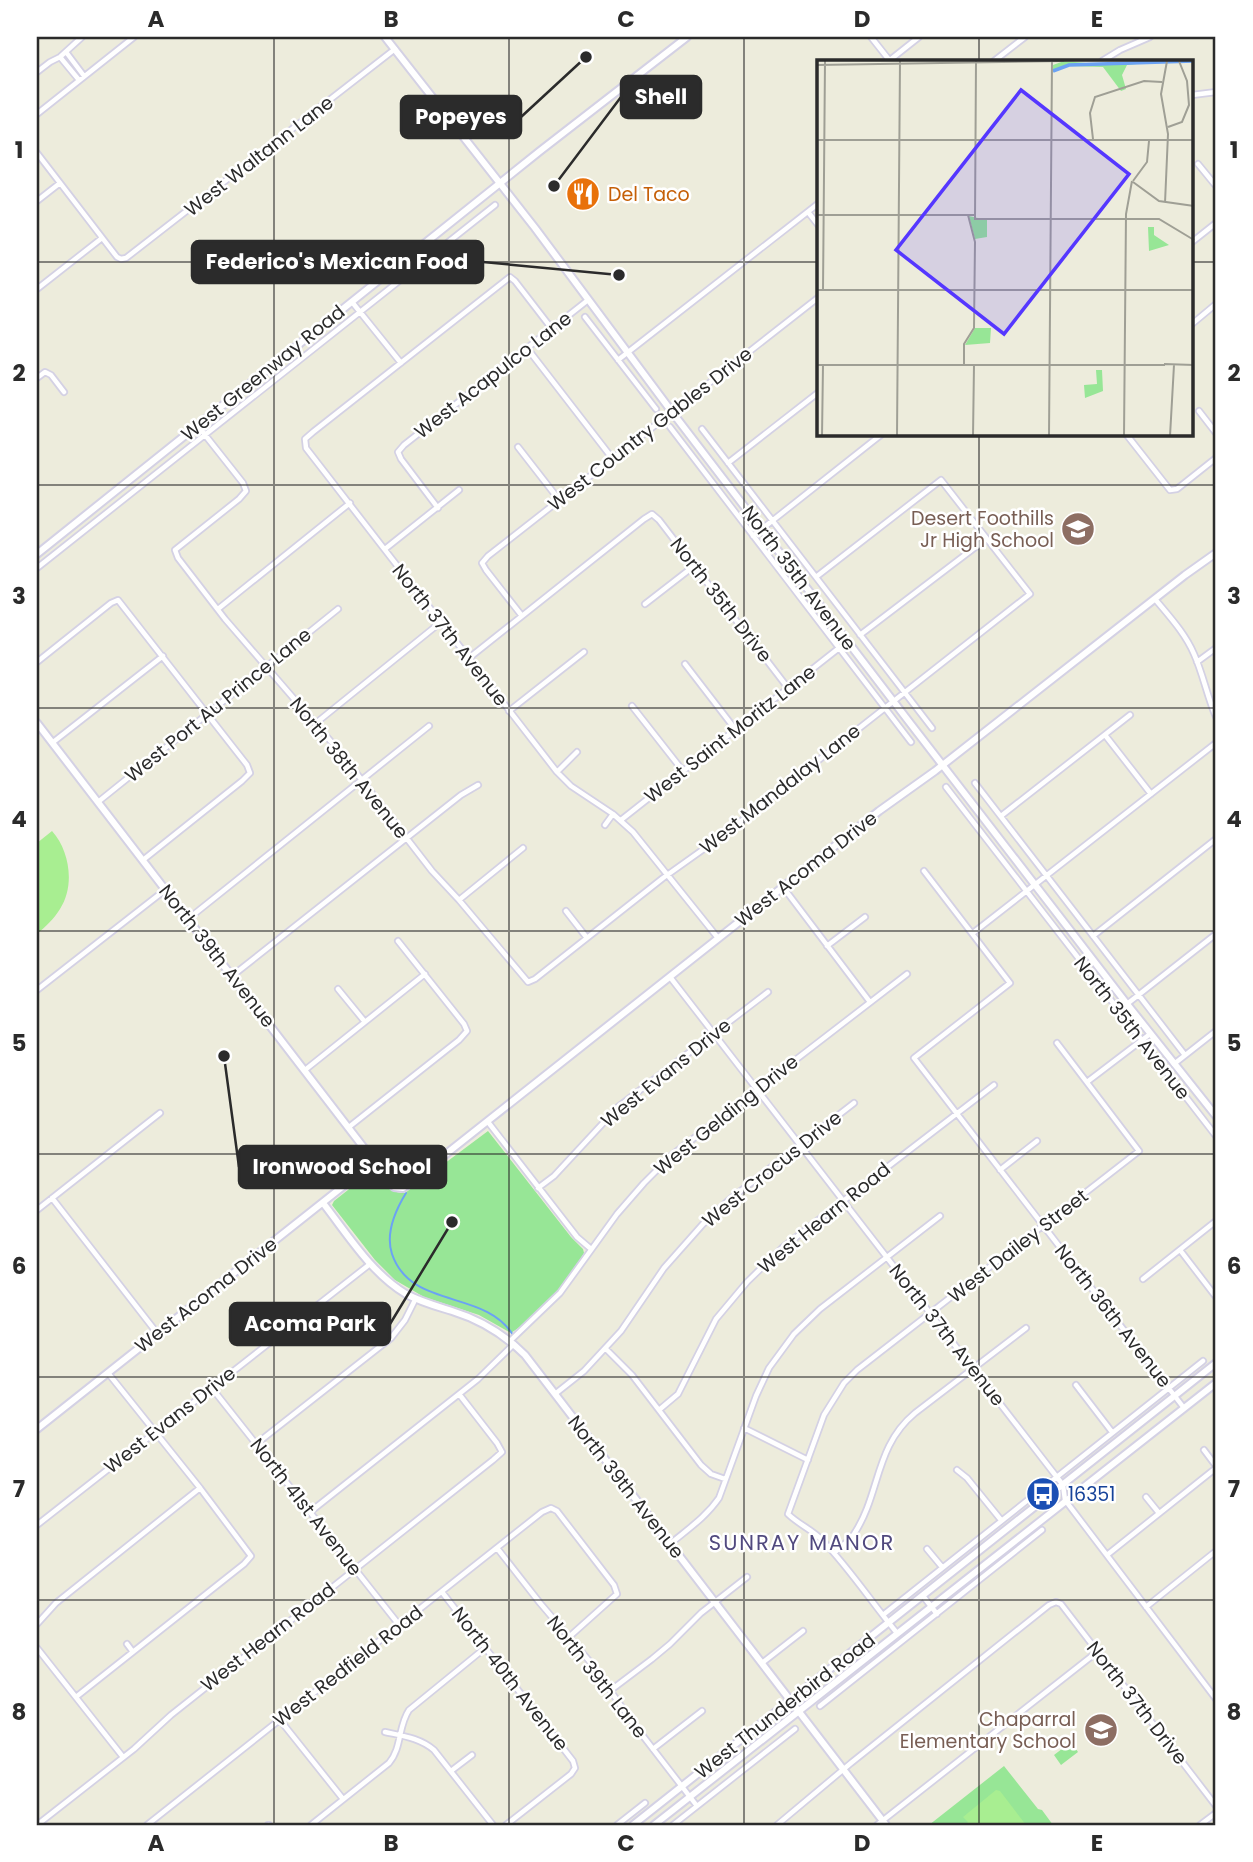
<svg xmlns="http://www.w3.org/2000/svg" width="1253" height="1862" font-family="Poppins,sans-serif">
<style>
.green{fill:#97e696}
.pitch{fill:#a8ee91}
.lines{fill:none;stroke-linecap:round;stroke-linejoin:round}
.stream{stroke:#6ba2f4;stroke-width:2}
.minor-casing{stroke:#d4d1e4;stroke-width:8}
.tertiary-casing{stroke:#d4d1e4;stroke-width:10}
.secondary-casing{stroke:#d4d1e4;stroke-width:10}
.minor{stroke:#fff;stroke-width:4.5}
.tertiary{stroke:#fff;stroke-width:6}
.secondary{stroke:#fff;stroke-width:6}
.grid{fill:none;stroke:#2b2b2b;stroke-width:2;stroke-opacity:0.55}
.labels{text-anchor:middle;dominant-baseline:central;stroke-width:5;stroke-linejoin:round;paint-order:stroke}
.street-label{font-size:19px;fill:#2b2b2b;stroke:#fff}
.food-label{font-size:19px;fill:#c56008;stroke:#fff;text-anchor:start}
.education-label{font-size:19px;fill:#785e54;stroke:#fff;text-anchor:end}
.transit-label{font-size:19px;fill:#164399;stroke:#fff;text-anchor:start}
.neighbourhood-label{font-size:21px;letter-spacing:2px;fill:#51497e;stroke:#fff}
.inset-river{fill:none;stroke:#6ba2f4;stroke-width:3.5}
.inset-road{fill:none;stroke:#9f9f95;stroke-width:2}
.view{fill:#5537ff;fill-opacity:0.15;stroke:#5537ff;stroke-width:3.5}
.inset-edge{fill:none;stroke:#2b2b2b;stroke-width:3.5}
.leader{fill:none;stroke:#2b2b2b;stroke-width:2.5}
.callout-dot{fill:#2b2b2b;stroke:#fff;stroke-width:2.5}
.callout{fill:#2b2b2b;stroke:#2b2b2b;stroke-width:2.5}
.callout-label{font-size:21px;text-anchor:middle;font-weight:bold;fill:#fff}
.neatline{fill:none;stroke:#2b2b2b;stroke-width:2.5}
.grid-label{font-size:23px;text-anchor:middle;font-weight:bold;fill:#2b2b2b}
</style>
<rect width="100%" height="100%" fill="#edecdc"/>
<path class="green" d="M488,1131L571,1237L583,1249L584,1253C567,1283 540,1315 511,1333L479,1315L424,1297L395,1280L375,1260L332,1205L334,1201L372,1171L376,1172C385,1183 390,1194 405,1193Z
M1071,1742L1078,1752L1061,1765L1054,1755Z
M1004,1766L1038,1809L1042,1810L1053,1825H929Z"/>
<path class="pitch" d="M52,831C70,851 75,886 60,909C54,919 46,926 37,934V843Z
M996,1790L1000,1791L1026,1825H965L968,1822L963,1817Z"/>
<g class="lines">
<path class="stream" d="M406,1193C395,1211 385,1233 392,1254C411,1310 485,1289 513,1335"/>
<g class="minor-casing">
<path id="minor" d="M871,37L890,61
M66,52L84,76
M60,57L79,80
M890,60L919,37
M994,61L1025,37
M1102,61L1120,50L1150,37
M37,72L50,62L60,57L82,37
M1192,95L1216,92
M37,114L134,37
M37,153L117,257L121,259L126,258L395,49
M1198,164L1216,186
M37,201L60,183
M808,212L819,226
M1192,242L1216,223
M37,289L102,238
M352,302L401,363
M585,317L656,409
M1192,324L1216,304
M552,329L515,281L510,277L313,432L305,439L306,448L557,772L571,786L613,814L633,832L718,938
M527,348L612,458
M618,360L819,203
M37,378L45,372L51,375L64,392
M1199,411L1216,433
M198,426L243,483L246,491L239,499L175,550L178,558L225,619L340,752L432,871L459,900L528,982L535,979L663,878L722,836L1030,594L941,480L816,577
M670,427L911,742
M702,429L932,728
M1126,434L1170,490L1177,489L1216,458
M518,447L560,501
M728,463L819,392
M438,508L401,459L398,452L404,445L588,300
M753,536L882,434
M385,549L459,490
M37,568L495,205
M1155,599C1169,616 1185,633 1194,654C1203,674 1207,696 1216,717
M645,604L694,566
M218,609L350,503
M522,616L486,570L482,563L488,556L819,297
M860,635L986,539
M469,658L644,519L652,514L659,520L788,688
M37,662L111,603L118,600L247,765L250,773L242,781L143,860
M1197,662L1216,648
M685,664L735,729
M632,706L683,771
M509,711L584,652
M316,723L441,622
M1105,735L1151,794
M52,743L163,656
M557,772L577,752
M975,783L1185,1055
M946,787L1216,1136
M98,802L338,609
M1001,816L1130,715
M621,820L839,648
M605,825L613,814
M924,871L1010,983L914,1058L1184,1408
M783,887L870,1002
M459,900L523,848
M566,911L587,938
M188,919L429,726
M973,933L1216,743
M1093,936L1216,839
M827,946L865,917
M232,976L461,795L478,785
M670,977L1056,1476L1063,1485L1065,1500L1216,1699
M338,989L365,1022
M37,990L165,890
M1127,1004L1216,934
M1174,1064L1216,1031
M305,1070L425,974
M1087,1082L1150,1034
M488,1122L577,1237L591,1249
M349,1127L459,1040L467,1031L464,1024L398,941
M1000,1170L1037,1141
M538,1188L554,1176L618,1107L768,992
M52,1198L157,1333
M37,1210L160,1113
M1180,1250L1216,1297
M1143,1279L1216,1221
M510,1341L560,1293L617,1214L644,1183L672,1155L907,974
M606,1349L632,1375L701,1465L711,1474L725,1479
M1076,1385L1112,1432
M211,1387L400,1626
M555,1394L584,1371L621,1331L664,1268L703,1224L729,1200L854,1103
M659,1410L678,1394L716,1319L747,1282L782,1248L994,1085
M744,1428L808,1460
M256,1444L391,1338L405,1320L416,1298
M1204,1450L1216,1466
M957,1470L967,1478L1001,1520
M1146,1497L1159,1513
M310,1512L478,1379L514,1344
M37,1525L370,1264
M670,1544C688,1529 706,1517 719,1498L756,1396L769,1368L794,1334L820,1309L940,1216
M497,1548L540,1603L591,1663L633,1723L697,1806
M927,1549L942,1567
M834,1553C841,1547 849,1541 854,1534C881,1493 874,1447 915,1413L1026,1328
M1107,1555L1216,1468
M442,1592L573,1761L575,1768L571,1774L506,1825
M923,1596L937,1614
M1146,1607L1216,1551
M883,1615L1203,1361
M37,1624L56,1603L200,1488
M897,1633C872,1603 850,1569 823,1541C813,1530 798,1524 788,1514L824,1415L844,1383L857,1370L1139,1151L1057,1043
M127,1644L133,1652
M37,1648L123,1757
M762,1663L803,1631
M611,1690L652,1659L670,1644L701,1613L747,1577
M76,1697L244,1564L251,1556L200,1488L108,1373
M820,1706L1042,1530
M280,1720L343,1799
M385,1732C403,1736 420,1738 434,1750L493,1825
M653,1749L702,1711
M451,1771L472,1755
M37,1825L134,1749L171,1715L493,1460L502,1452L497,1443L459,1394
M147,1825L542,1512L551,1508L557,1511L614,1585L617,1594L569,1637
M268,1825H269
M311,1825L389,1763C402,1748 398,1726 409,1710L485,1648
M617,1825L645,1803
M673,1825L795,1729
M777,1825L851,1763L1049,1605L1056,1602L1061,1604L1216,1806
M877,1825L1097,1652
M1200,1825L1216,1813"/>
</g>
<g class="tertiary-casing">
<path id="tertiary" d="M37,723L394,1187L403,1188L879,811L935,771L1185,575L1216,553
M323,1203C348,1235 371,1273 406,1294C421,1302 436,1306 452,1311C481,1320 504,1334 525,1355L886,1825
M37,1429L375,1161"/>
</g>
<g class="secondary-casing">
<path id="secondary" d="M385,37L535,228L672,412L910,723L1127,1004L1216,1116
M37,554L540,151L687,37
M633,1825L1216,1363
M654,1825L1216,1383"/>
</g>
<use href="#minor" class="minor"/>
<use href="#tertiary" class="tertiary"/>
<use href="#secondary" class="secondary"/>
</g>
<path class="grid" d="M274,37V1825M509,37V1825M744,37V1825M979,37V61M37,262H819M1192,262H1216M979,434V1825M37,485H1216M37,708H1216M37,931H1216M37,1154H1216M37,1377H1216M37,1600H1216"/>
<defs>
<g id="restaurant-disc" transform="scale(1.75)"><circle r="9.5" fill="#e8710a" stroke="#fff"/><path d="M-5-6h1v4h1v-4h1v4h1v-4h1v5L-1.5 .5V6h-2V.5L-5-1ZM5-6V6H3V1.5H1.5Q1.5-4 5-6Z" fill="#fff"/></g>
<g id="school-disc" transform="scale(1.75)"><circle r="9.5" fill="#8d6e63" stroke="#fff"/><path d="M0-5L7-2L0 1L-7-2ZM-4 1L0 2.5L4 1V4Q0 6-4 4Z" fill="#fff"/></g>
<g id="bus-disc" transform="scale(1.75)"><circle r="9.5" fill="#1a4fb4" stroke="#fff"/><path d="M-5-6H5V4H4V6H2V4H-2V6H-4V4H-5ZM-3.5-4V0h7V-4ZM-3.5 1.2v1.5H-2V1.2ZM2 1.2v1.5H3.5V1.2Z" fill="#fff"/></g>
</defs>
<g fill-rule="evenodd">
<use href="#restaurant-disc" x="583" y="194"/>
<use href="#school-disc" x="1078" y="529"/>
<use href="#bus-disc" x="1043" y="1494"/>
<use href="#school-disc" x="1101" y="1730"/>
</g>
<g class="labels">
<g class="street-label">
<text transform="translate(259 156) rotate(-38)">West Waltann Lane</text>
<text transform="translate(263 373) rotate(-39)">West Greenway Road</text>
<text transform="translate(493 375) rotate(-38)">West Acapulco Lane</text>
<text transform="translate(650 429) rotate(-38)">West Country Gables Drive</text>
<text transform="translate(799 578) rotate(53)">North 35th Avenue</text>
<text transform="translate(721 600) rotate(52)">North 35th Drive</text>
<text transform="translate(450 635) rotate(52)">North 37th Avenue</text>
<text transform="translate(218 705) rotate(-39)">West Port Au Prince Lane</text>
<text transform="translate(730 734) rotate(-38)">West Saint Moritz Lane</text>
<text transform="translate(349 768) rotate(51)">North 38th Avenue</text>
<text transform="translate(780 789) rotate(-38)">West Mandalay Lane</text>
<text transform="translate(806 869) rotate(-38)">West Acoma Drive</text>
<text transform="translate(217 956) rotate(52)">North 39th Avenue</text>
<text transform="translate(1132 1028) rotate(52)">North 35th Avenue</text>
<text transform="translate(666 1073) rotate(-39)">West Evans Drive</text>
<text transform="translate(726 1115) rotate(-39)">West Gelding Drive</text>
<text transform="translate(772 1169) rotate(-39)">West Crocus Drive</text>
<text transform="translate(824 1218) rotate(-39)">West Hearn Road</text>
<text transform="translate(1018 1246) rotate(-38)">West Dailey Street</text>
<text transform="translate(206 1295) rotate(-38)">West Acoma Drive</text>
<text transform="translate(1113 1316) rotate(52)">North 36th Avenue</text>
<text transform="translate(947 1335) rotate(52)">North 37th Avenue</text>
<text transform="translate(170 1420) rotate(-38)">West Evans Drive</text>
<text transform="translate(626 1487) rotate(52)">North 39th Avenue</text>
<text transform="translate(306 1507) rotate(52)">North 41st Avenue</text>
<text transform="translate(268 1637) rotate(-38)">West Hearn Road</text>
<text transform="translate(348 1666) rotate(-38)">West Redfield Road</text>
<text transform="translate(597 1677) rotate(52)">North 39th Lane</text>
<text transform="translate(510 1679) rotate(52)">North 40th Avenue</text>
<text transform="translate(1137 1703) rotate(52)">North 37th Drive</text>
<text transform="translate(785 1706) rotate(-38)">West Thunderbird Road</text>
</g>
<g class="food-label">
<text x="608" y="194">Del Taco</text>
</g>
<g class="education-label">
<text x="1054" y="518">Desert Foothills<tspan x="1054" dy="22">Jr High School</tspan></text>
<text x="1076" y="1719">Chaparral<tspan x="1076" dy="22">Elementary School</tspan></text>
</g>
<g class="transit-label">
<text x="1068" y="1494">16351</text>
</g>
<g class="neighbourhood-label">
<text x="802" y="1542">SUNRAY MANOR</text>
</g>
</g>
<g transform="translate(817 60)">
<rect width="376" height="376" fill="#edecdc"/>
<path d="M247,1L280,4L349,1L310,5L305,15L309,29L304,31L286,7L252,6L236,12V5ZM152,156L170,160V177L158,179ZM331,167H337V175L352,185L332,191ZM158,268H174L173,283L148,285ZM279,310H285L286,331L268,338L267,325L280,324Z" fill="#97e696"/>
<path class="inset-river" d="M236,11L252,5L377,1"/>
<path class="inset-road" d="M159,1L158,159H342L377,180M0,5L247,1M351,67L365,62L372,45L370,21L362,1M276,79L273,53L278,37L327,21L345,22M0,80H377M316,121L330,102L332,81M316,122L342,141L377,146M348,143L351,74L344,34L350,1M0,155H158M0,230H377M6,230L8,1M347,304L377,305M0,305H348M147,305V284L157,268L158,182L151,155M5,376L6,305M80,376L83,1M156,376L157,305M232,376L235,1M307,376L309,154L315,121M353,376L357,305"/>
<path class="view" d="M204,30L312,114L187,274L79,190Z"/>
<rect width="376" height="376" class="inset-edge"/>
</g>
<path class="leader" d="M554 186L621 97M586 57L521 117M619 275L483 262M224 1056L239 1167M452 1222L390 1324"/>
<g class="callout-dot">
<circle cx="554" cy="186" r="7"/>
<circle cx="586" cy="57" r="7"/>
<circle cx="619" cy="275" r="7"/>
<circle cx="224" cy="1056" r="7"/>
<circle cx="452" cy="1222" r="7"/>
</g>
<g class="callout">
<rect x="621" y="76" width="80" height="42" rx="7"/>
<rect x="401" y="96" width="120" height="42" rx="7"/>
<rect x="192" y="241" width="291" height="42" rx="7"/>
<rect x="239" y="1146" width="207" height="42" rx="7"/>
<rect x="230" y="1303" width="160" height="42" rx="7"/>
</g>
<g class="callout-label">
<text x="661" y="104">Shell</text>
<text x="461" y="124">Popeyes</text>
<text x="337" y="269">Federico's Mexican Food</text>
<text x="342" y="1174">Ironwood School</text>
<text x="310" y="1331">Acoma Park</text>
</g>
<rect width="1253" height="1862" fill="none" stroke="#ffffff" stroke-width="77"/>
<rect x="38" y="38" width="1176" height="1786" class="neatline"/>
<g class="grid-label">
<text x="156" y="27">A</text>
<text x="391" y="27">B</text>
<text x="626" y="27">C</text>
<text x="862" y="27">D</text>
<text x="1097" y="27">E</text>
<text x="19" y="158">1</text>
<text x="1234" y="158">1</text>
<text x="19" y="381">2</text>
<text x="1234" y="381">2</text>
<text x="19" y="604">3</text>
<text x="1234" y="604">3</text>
<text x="19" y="827">4</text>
<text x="1234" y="827">4</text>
<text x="19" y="1051">5</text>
<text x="1234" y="1051">5</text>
<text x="19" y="1274">6</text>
<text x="1234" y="1274">6</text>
<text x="19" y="1497">7</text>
<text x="1234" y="1497">7</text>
<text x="19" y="1720">8</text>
<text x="1234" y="1720">8</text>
<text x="156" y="1851">A</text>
<text x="391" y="1851">B</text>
<text x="626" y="1851">C</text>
<text x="862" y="1851">D</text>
<text x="1097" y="1851">E</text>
</g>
</svg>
